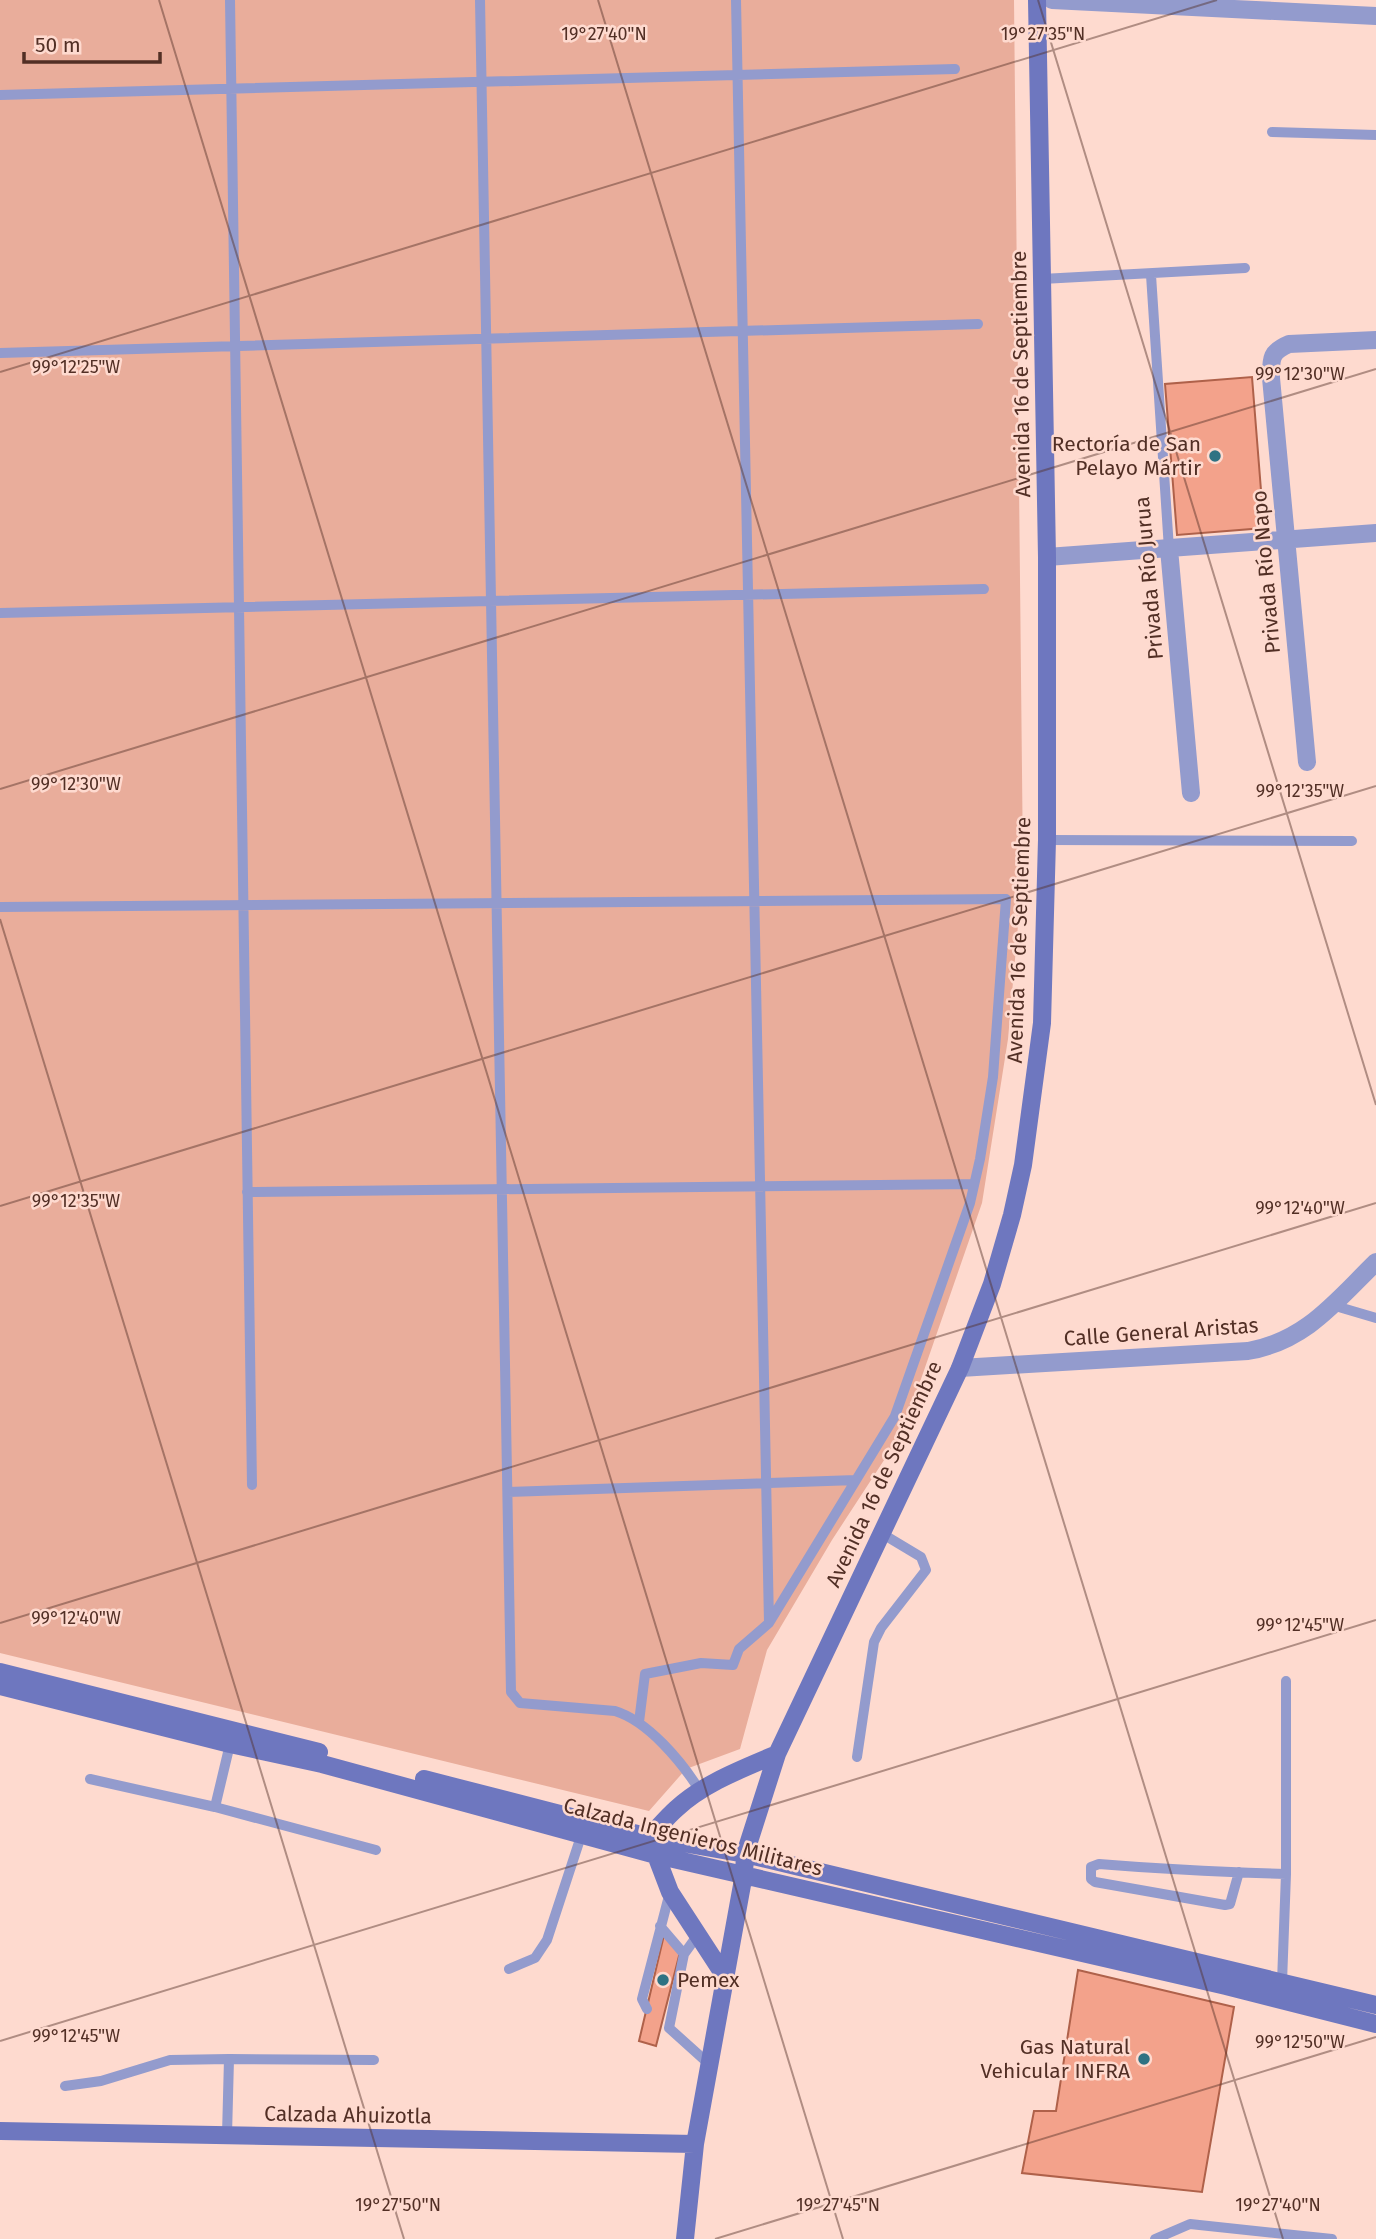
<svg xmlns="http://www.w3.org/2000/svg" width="1376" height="2239" font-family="'Fira Sans',sans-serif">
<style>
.green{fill:#e9ad9b}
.building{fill:#f3a28b;stroke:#af614a;stroke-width:2}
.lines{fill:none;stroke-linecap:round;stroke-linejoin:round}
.lane{stroke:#939bcd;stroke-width:10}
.street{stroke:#939bcd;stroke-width:18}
.secondary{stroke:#6e77bf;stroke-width:18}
.ticks{fill:none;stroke:#522f25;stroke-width:2;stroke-opacity:0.45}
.poi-dot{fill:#2f7283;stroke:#fedacf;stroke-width:2.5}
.labels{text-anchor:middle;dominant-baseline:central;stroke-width:5;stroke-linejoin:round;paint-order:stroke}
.street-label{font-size:21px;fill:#522f25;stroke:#fedacf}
.poi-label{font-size:21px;fill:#522f25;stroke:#fedacf;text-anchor:end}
.ticks-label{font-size:18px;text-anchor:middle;fill:#522f25;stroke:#fedacf;stroke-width:5;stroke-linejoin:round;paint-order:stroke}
</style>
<rect width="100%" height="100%" fill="#fedacf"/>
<path class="green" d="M0,0H1014L1023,868L1008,1039L982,1203L903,1431L832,1540L767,1650L740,1749L686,1769L649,1811L0,1653Z"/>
<path class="building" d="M1252,377L1264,528L1177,535L1165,384Z
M664,1935L680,1952L656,2046L639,2041Z
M1078,1970L1234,2007L1202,2192L1022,2173L1034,2111H1056Z"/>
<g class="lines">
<path class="lane" d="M230,0L252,1485
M480,0L511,1692L520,1703L615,1711C648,1721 682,1762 700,1791
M736,0L769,1623
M0,95L955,69
M1272,132L1376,135
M1151,275L1169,549
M1042,279L1245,268
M0,353L978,324
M0,613L984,589
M1047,840L1352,841
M0,907L1006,899L993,1077L980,1159L970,1203L895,1416L769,1623L739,1649L733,1665L701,1663L645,1674L639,1722
M247,1192L974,1184
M1332,1305L1376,1318
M508,1492L856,1480
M857,1757L874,1642L881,1628L926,1570L921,1557L881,1533
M90,1779L215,1807L231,1740
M215,1807L376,1850
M1239,1872L1230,1904L1225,1905L1095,1882L1091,1879V1867L1099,1864C1161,1869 1223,1872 1286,1874
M660,1926L684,1954
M697,1936L684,1954L669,2028L709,2064
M509,1969L535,1958L547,1940L583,1830
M1282,1982L1286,1874V1681
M647,2009L642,1999L670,1892
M65,2086L101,2081L170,2060L229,2059
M227,2135L229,2059L374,2060
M1155,2239L1190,2224L1332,2239"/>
<path class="street" d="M1052,0L1376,16
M1169,549L1191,793
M1047,557L1376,533
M1307,762L1271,378C1271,359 1270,352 1289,344L1376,340
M960,1368L1248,1351C1306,1341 1336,1301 1376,1262"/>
<path class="secondary" d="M0,1672L319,1752
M0,1686L230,1744L322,1764L656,1855L1226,1986L1376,2024
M424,1779L649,1837L745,1854L1376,2005
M724,1975L670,1892L649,1837C658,1828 666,1818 676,1809C704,1783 742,1769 777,1754
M0,2131L695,2144
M685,2239L695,2144L744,1874L745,1854L777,1754L960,1368L992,1284L1012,1215L1023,1165L1042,1023L1047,840V557L1037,0"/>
</g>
<path class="ticks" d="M159,0L843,2239M598,0L1283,2239M1038,0L1376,1105M0,372L1217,0M0,789L1376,369M0,919L404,2239M0,1206L1376,786M0,1623L1376,1203M0,2041L1376,1620M715,2239L1376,2037"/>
<g class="poi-dot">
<circle cx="1215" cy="456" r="7"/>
<circle cx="663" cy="1980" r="7"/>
<circle cx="1144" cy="2059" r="7"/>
</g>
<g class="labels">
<g class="street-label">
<text transform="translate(1021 374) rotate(-91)">Avenida 16 de Septiembre</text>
<text transform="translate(1266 572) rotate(-95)">Privada Río Napo</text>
<text transform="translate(1149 578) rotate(-95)">Privada Río Jurua</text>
<text transform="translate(1019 940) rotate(-88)">Avenida 16 de Septiembre</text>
<text transform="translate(1161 1332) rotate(-4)">Calle General Aristas</text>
<text transform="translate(884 1474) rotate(-65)">Avenida 16 de Septiembre</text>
<text transform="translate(693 1837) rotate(14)">Calzada Ingenieros Militares</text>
<text transform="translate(348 2115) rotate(1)">Calzada Ahuizotla</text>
</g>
<g class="poi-label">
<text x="1201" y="444">Rectoría de San<tspan x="1201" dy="24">Pelayo Mártir</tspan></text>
<text x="677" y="1980" text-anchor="start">Pemex</text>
<text x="1130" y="2047">Gas Natural<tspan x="1130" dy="24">Vehicular INFRA</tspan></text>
</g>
</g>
<g class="ticks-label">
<text x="604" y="40">19°27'40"N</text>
<text x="1043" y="40">19°27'35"N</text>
<text x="76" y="373">99°12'25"W</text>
<text x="1300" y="380">99°12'30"W</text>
<text x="76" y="790">99°12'30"W</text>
<text x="1300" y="797">99°12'35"W</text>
<text x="76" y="1207">99°12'35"W</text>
<text x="1300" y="1214">99°12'40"W</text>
<text x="76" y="1624">99°12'40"W</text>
<text x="1300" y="1631">99°12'45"W</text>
<text x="76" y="2042">99°12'45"W</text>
<text x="1300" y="2048">99°12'50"W</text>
<text x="398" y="2211">19°27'50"N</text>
<text x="838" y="2211">19°27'45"N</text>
<text x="1278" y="2211">19°27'40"N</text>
</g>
<path d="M24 52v10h136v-10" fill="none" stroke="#522f25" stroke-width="3.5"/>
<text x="35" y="52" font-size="21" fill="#522f25" stroke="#fedacf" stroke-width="5" paint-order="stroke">50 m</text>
</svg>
